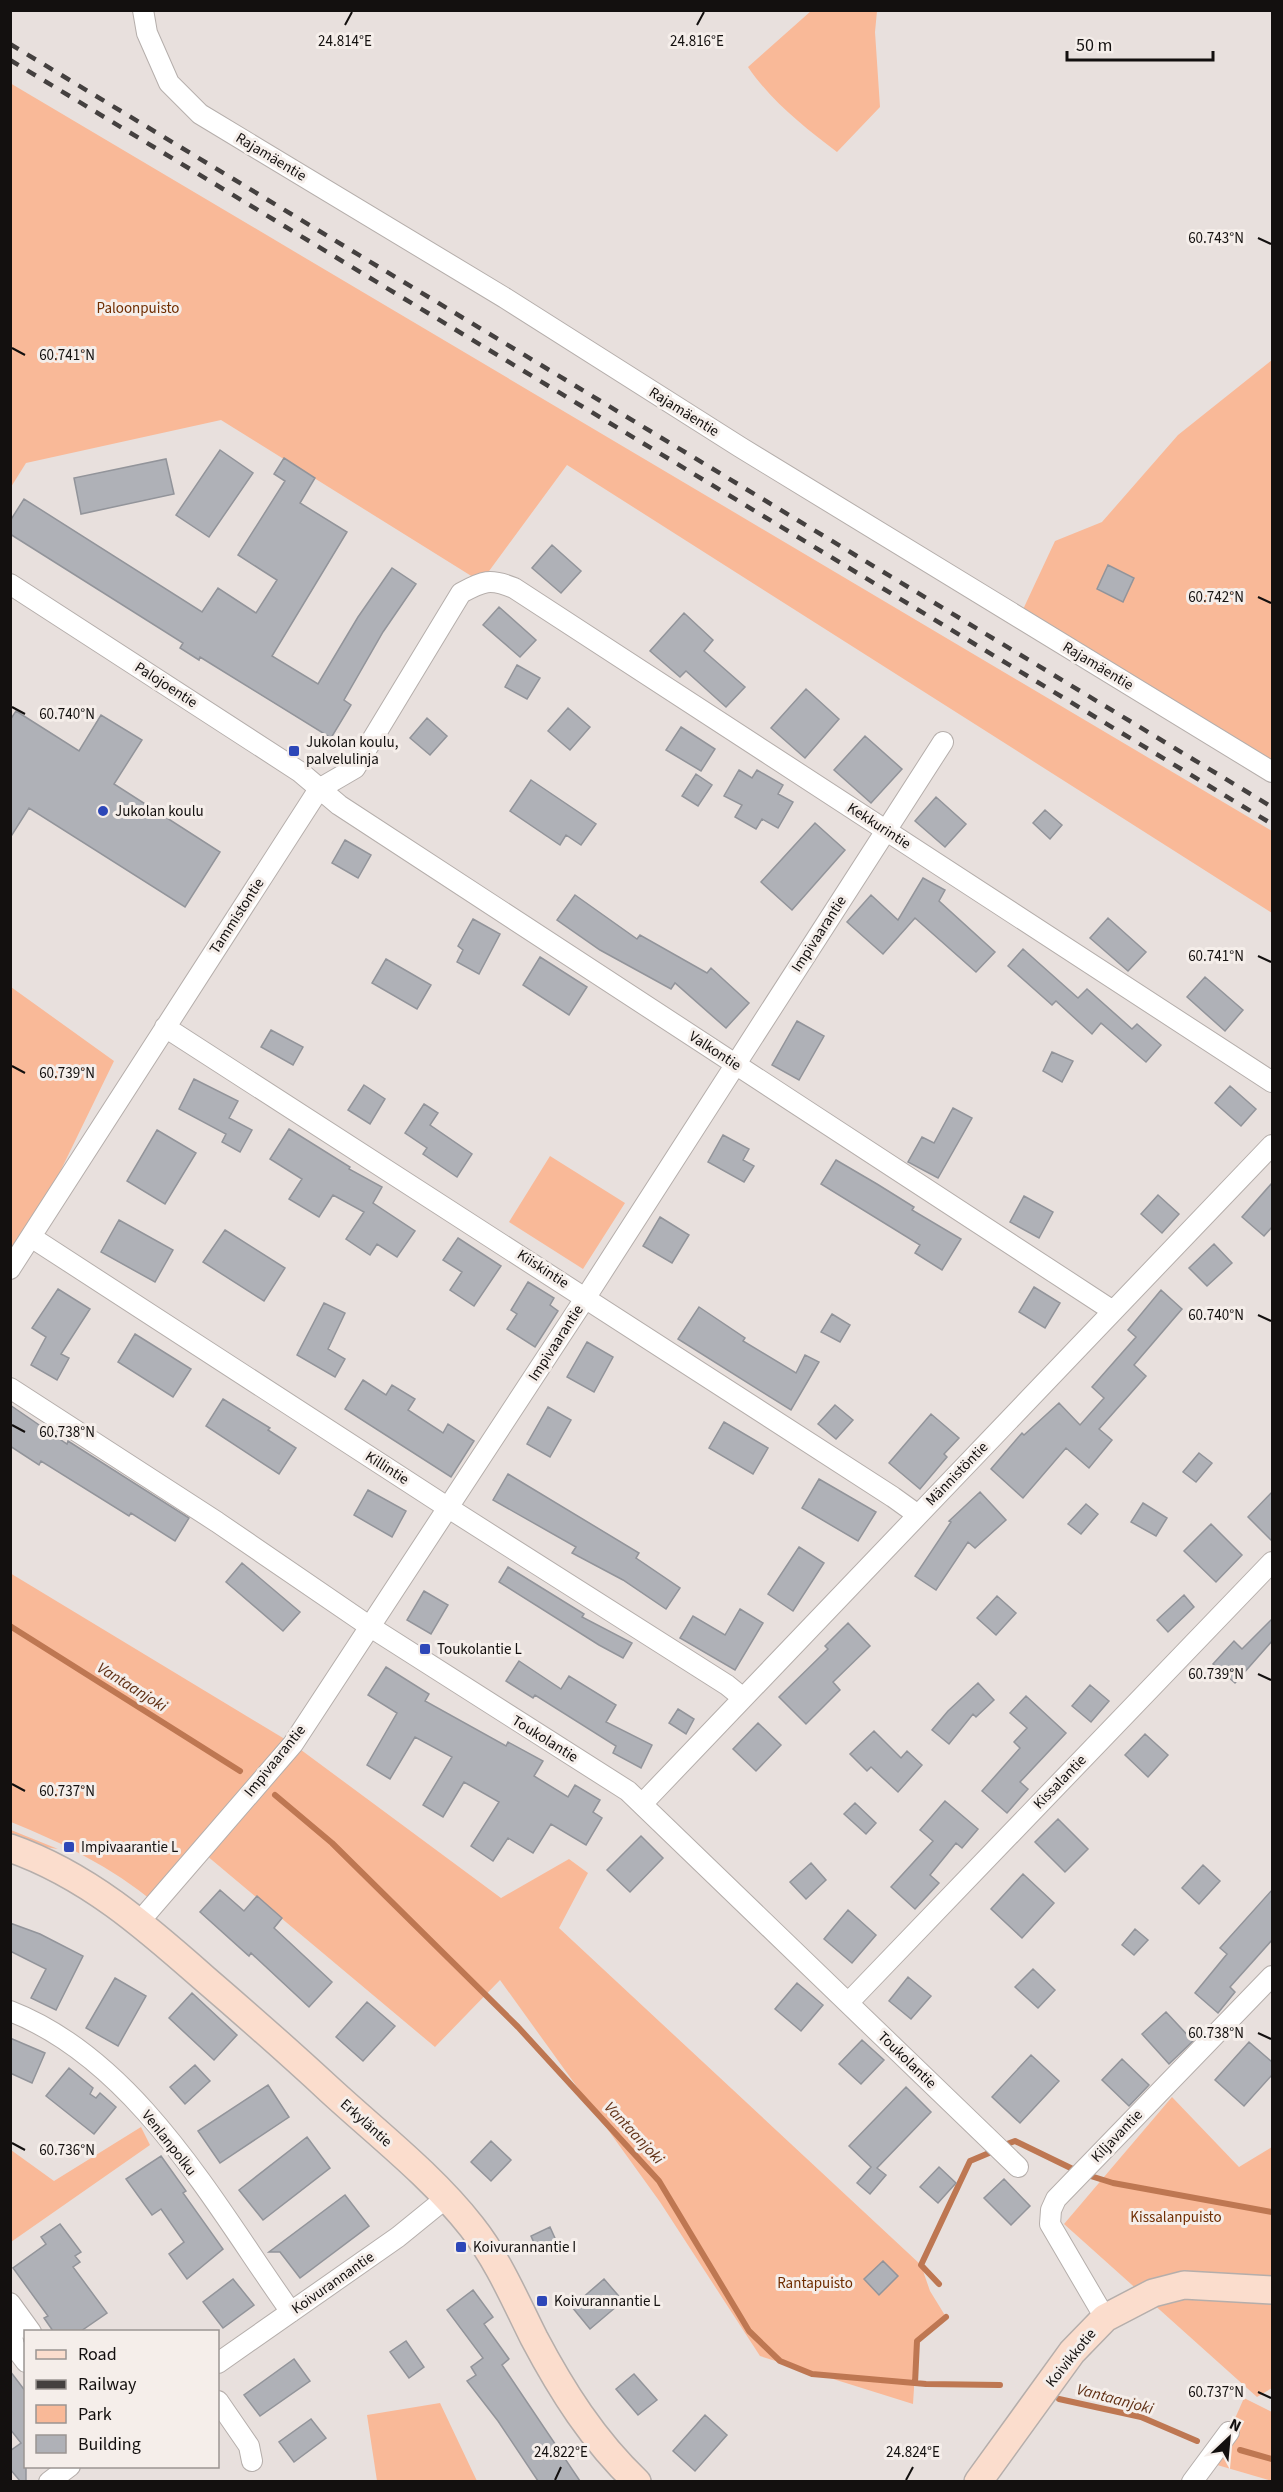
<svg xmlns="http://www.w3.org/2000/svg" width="1283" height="2492" font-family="'Source Sans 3',sans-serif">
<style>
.green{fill:#f9b998}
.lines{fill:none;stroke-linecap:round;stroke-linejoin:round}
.stream{stroke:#be7752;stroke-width:6}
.building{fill:#afb1b7;stroke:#92949a;stroke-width:1.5}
.street-casing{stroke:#b5aeab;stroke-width:22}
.secondary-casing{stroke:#b5aeab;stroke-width:30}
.street{stroke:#fff;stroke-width:20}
.secondary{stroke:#fbddcd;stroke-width:27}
.rail{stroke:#44403f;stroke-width:4.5;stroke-dasharray:10 10;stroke-linecap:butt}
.ticks{fill:none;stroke:#13100f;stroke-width:2}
.poi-dot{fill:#2d47b8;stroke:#f5eeea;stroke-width:2}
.labels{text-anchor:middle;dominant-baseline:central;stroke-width:6;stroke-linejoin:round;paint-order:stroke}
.street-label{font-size:15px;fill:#13100f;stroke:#f5eeea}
.park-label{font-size:15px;fill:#6f2d00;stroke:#f5eeea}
.poi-label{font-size:15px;fill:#13100f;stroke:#f5eeea;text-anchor:start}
.water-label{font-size:16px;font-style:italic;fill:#613116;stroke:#f5eeea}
.ticks-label{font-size:15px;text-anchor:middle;fill:#13100f;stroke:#f5eeea;stroke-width:6;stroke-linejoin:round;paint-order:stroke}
</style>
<rect width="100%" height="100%" fill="#e8e0dd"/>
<path class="green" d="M811,11H877L875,32L880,107L837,152C804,127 772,102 748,67Z
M10,83L1272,831V913L567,465L481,582L221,420L26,463L11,487Z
M1272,360V772L1019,618L1055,541L1102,522L1178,435Z
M11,987L114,1061L39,1215L11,1258Z
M550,1156L625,1203L583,1269L509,1222Z
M10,1573L293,1744L501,1898L569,1859L588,1873L559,1928L921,2265L930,2291L946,2317L917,2341L913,2404L760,2356L660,2202L500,1980L435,2047L200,1850L155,1903C111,1867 63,1843 11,1822Z
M11,1830L58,1849L25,1844L11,1840Z
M1172,2097L1239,2167L1272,2147V2388L1257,2397L1064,2224Z
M141,2127L150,2145L11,2242V2150L54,2181Z
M1244,2398L1272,2412V2481L1207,2462L1229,2432Z
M440,2403L477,2481H377L367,2415Z"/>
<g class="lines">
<path class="stream" d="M10,1626L240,1771
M275,1795L332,1843L518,2027L659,2181L749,2331L780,2361L812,2374L926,2384L1000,2385
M1007,2144L1015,2141L1081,2173L1113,2183L1272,2212
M939,2284L921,2265L970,2161L989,2153
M915,2383L917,2341L946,2317
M1059,2399L1141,2417L1197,2441
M1240,2450L1272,2459"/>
</g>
<path class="building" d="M220,450L253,473L209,537L176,515Z
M284,458L315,478L300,503L347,532L272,656L318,684L358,617L392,568L416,584L383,632L344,700L351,705L331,738L200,657L199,660L180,648L183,643L10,534V521L24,499L202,612L218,588L256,613L277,580L238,555L285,481L274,474Z
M166,459L174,494L81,514L74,478Z
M552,545L581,571L561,593L532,568Z
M1108,565L1134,578L1123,602L1097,589Z
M499,607L536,640L520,657L483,625Z
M684,613L713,640L704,651L745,687L726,707L686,671L680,677L650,651Z
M517,665L540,678L527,699L505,687Z
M806,689L839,719L805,758L771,728Z
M568,708L590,727L570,750L548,731Z
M16,711L79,751L101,715L142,740L114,784L220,852L185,907L29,808L10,838V720Z
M427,718L447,736L430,755L410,738Z
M681,727L715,749L701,771L666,750Z
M865,736L902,769L871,803L834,770Z
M739,770L752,778L757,770L783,785L778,794L793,802L778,828L762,819L756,829L735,817L742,805L724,796Z
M696,774L712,785L698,806L682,796Z
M531,780L596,824L581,845L566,835L560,845L510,811Z
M936,797L966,824L945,847L915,821Z
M1045,810L1062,825L1050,839L1033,823Z
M815,823L845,850L792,910L761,882Z
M345,840L371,855L358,878L332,863Z
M923,878L945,890L939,901L995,952L976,972L915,918L883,954L847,922L871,895L898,920Z
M575,895L637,939L640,935L707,973L711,968L749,1003L726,1028L675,983L671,989L600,950L557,920Z
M1108,918L1146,952L1128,971L1090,938Z
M473,919L500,934L479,974L457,962L463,950L458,946Z
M1023,949L1078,998L1087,989L1132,1029L1137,1024L1161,1045L1146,1062L1101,1023L1092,1034L1056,1001L1052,1005L1008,966Z
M540,957L587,987L569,1015L523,985Z
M386,959L431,985L417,1009L372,983Z
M1205,977L1243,1010L1225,1031L1187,997Z
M797,1021L824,1036L799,1080L772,1065Z
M271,1030L303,1047L293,1065L261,1047Z
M1052,1052L1073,1061L1062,1082L1043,1071Z
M194,1079L238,1101L229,1118L252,1130L240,1152L222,1142L226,1134L179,1109Z
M364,1085L385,1099L370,1124L348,1110Z
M1230,1086L1256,1109L1241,1126L1215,1103Z
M424,1104L438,1113L430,1125L472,1154L457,1177L423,1154L427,1148L405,1133Z
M953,1108L972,1118L938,1178L908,1162L922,1137L934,1143Z
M289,1129L350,1167L349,1169L382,1187L373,1203L415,1231L397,1257L377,1244L370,1255L346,1239L364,1212L333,1195L319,1217L289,1199L302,1179L270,1159Z
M157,1130L196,1153L165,1204L127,1181Z
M723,1135L749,1149L743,1160L754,1166L744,1182L708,1162Z
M836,1160L877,1184L914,1207L912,1210L961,1239L942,1270L915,1253L920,1245L821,1184Z
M1272,1183V1227L1264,1236L1242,1217Z
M1158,1195L1179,1214L1162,1233L1141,1214Z
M1024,1196L1053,1212L1039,1238L1010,1222Z
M660,1217L689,1235L672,1263L643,1246Z
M119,1220L173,1250L155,1282L101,1252Z
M225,1230L285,1268L264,1301L203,1262Z
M458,1238L501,1266L474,1306L450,1290L462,1272L443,1260Z
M1214,1244L1232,1263L1207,1286L1189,1268Z
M528,1282L554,1298L550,1305L558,1311L535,1347L507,1329L517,1314L511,1310Z
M1034,1287L1060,1303L1045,1328L1019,1312Z
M58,1289L90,1309L61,1354L69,1358L57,1380L31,1365L46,1337L32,1328Z
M1161,1290L1182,1309L1134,1365L1146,1376L1099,1429L1112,1440L1089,1468L1066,1448L1023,1498L991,1469L1022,1433L1024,1435L1059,1403L1080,1425L1104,1398L1092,1387L1136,1337L1128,1330Z
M324,1303L345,1313L328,1349L345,1359L335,1377L297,1355Z
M699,1307L745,1338L743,1341L796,1373L805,1355L819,1362L791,1410L678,1339Z
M832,1314L850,1325L840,1342L821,1332Z
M135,1334L191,1369L173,1397L118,1362Z
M587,1342L613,1357L594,1392L567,1377Z
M363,1380L386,1395L392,1385L415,1399L408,1410L443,1433L448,1424L474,1441L451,1477L345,1409Z
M223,1399L270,1428L268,1430L296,1448L279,1474L206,1426Z
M10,1405L67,1444L68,1441L189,1518L175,1541L131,1513L129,1516L41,1461L39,1465L10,1446Z
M835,1405L853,1420L836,1439L818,1424Z
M548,1407L571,1420L550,1457L527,1444Z
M931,1414L959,1438L944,1454L947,1457L920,1489L889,1463Z
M724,1422L768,1448L753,1474L709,1448Z
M1199,1453L1212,1463L1196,1482L1183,1472Z
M508,1474L639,1553L636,1558L680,1588L666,1609L623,1580L572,1553L576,1547L493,1500Z
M819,1479L876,1512L858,1541L802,1508Z
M368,1490L406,1511L392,1537L354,1515Z
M980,1492L1006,1520L975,1548L968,1542L936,1590L915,1576L951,1522L949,1521Z
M1272,1492V1541L1248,1517Z
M1143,1503L1167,1518L1156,1536L1131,1522Z
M1086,1504L1098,1514L1081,1534L1068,1524Z
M1211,1524L1242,1555L1216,1582L1184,1551Z
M799,1547L824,1563L793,1611L768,1594Z
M242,1563L300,1612L283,1631L226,1582Z
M508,1567L584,1614L582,1617L632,1643L623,1658L599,1645L499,1582Z
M424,1591L448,1605L431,1634L407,1620Z
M1184,1595L1194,1607L1168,1632L1157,1620Z
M997,1596L1016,1613L996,1635L977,1618Z
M740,1609L763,1623L735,1670L680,1638L693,1616L725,1635Z
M1272,1619V1641L1235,1683L1213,1664L1234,1641L1242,1649Z
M848,1623L870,1646L833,1682L840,1690L806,1724L779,1697L828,1649L825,1646Z
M519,1661L561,1689L569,1676L616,1705L606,1722L652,1745L641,1768L613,1753L616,1746L535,1695L533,1698L506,1681Z
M386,1667L429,1694L425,1701L506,1746L508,1742L543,1761L534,1776L568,1797L575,1785L600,1800L593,1812L602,1818L586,1845L551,1824L533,1853L508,1838L493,1861L471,1846L499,1802L464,1782L443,1817L423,1805L452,1757L415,1737L390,1779L367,1765L397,1713L368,1695Z
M978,1683L994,1700L976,1717L973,1714L949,1744L932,1730L948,1711Z
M1090,1685L1109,1701L1091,1722L1072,1706Z
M1026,1696L1066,1733L1020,1782L1028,1789L1007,1813L982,1791L1020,1748L1014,1742L1027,1728L1010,1713Z
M678,1709L694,1719L686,1734L669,1723Z
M758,1723L781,1745L756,1771L733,1749Z
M874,1731L901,1758L907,1751L922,1765L898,1792L871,1767L867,1771L850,1754Z
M1145,1734L1168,1755L1148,1777L1125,1755Z
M945,1801L978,1829L962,1848L956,1843L930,1875L939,1883L915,1909L891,1887L933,1841L920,1830Z
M855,1803L876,1823L866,1834L844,1814Z
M1058,1819L1088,1849L1065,1872L1035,1842Z
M641,1836L663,1858L630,1892L607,1870Z
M811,1863L826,1880L806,1899L790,1882Z
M1203,1865L1220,1881L1199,1904L1182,1888Z
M1023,1874L1054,1903L1022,1938L991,1909Z
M220,1890L244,1911L257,1896L282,1918L274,1928L332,1982L309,2007L251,1953L249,1956L200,1912Z
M1272,1890V1940L1230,1987L1235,1992L1218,2013L1195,1993L1227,1954L1220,1948Z
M848,1910L876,1935L852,1963L824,1939Z
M10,1923L40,1934L83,1956L56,2010L31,1998L46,1969L10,1951Z
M1135,1929L1148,1940L1134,1955L1122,1945Z
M1033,1969L1055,1990L1038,2008L1015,1987Z
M908,1977L931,1996L911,2019L889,2001Z
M115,1978L146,1996L118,2046L86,2028Z
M797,1983L823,2005L801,2031L775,2009Z
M192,1993L237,2035L214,2060L169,2018Z
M367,2002L395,2026L363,2061L336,2037Z
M1166,2012L1193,2041L1169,2064L1142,2034Z
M10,2038L45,2053L32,2083L10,2073Z
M862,2040L884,2060L861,2084L839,2064Z
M1249,2042L1272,2062V2075L1244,2106L1215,2080Z
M1031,2055L1059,2081L1020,2123L992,2097Z
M1122,2059L1149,2085L1129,2106L1102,2080Z
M195,2065L210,2081L185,2104L170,2087Z
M69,2068L93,2088L90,2094L96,2098L100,2093L116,2107L94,2134L46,2096Z
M268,2085L289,2117L220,2163L198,2131Z
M906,2087L931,2112L877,2168L886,2175L870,2194L857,2183L871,2167L849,2146Z
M307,2137L330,2168L263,2220L239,2190Z
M491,2141L511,2160L491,2181L471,2162Z
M161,2156L186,2191L183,2193L223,2249L187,2279L169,2254L184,2242L161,2209L152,2215L126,2179Z
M939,2167L956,2183L938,2203L920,2187Z
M1004,2179L1030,2206L1011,2225L984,2198Z
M345,2195L369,2226L300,2278L280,2252H269Z
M60,2224L81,2252L75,2256L80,2262L73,2267L107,2313L81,2331H53L44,2318L48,2316L13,2268L46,2244L41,2237Z
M550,2227L558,2245L539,2254L531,2236Z
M883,2261L898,2276L879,2295L864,2279Z
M233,2279L254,2305L223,2328L203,2302Z
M604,2279L623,2301L590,2329L572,2307Z
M473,2290L493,2317L484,2324L509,2359L502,2365L580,2481H538L498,2421L467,2381L476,2375L471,2367L483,2358L447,2310Z
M406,2341L424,2367L409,2378L390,2352Z
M294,2359L310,2381L260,2416L244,2395Z
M10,2371L26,2392V2481H20L10,2469V2451L21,2443L10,2429Z
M634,2374L657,2400L638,2415L616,2389Z
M705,2415L727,2435L695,2471L673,2451Z
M311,2419L326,2438L294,2462L279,2442Z"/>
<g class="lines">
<g class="street-casing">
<path id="street" d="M143,10L147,33L169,83L200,114L505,298L740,447L1272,772
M10,584L300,772L339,805L1113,1311
M165,1027L893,1497L918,1515
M31,1237L447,1507L727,1685L743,1698
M10,1269L319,789L355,768L461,593C483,581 490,578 514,588L1272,1082
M10,1388L217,1522L369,1626L628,1791L1018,2167
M642,1804L1272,1145
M140,1921L293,1744L586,1297L943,742
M848,2003L1272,1562
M10,2011C137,2060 216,2207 291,2312
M10,2303L31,2332
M20,2317L11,2331L14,2346L26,2362
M1105,2318L1050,2224L1051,2210L1056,2199L1272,1976
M218,2363L398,2237L446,2198
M218,2401L249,2446L252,2461
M49,2482L70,2466
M1192,2482L1229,2432"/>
</g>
<g class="secondary-casing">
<path id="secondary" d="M10,1848C87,1875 145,1926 205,1979C248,2016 290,2053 331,2091C379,2135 432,2176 472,2227C498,2260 515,2300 534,2338C562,2391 593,2440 637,2482
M978,2482L1072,2352L1105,2318L1153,2293L1184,2285L1272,2290"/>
</g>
<use href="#street" class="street"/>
<use href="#secondary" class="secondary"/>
<path class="rail" d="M10,44L1272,807
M10,60L1272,824"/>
</g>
<path class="ticks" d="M345,25L352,12M697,25L704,12M1258,238L1271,244M12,348L25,355M1258,597L1271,603M12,707L25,714M1258,956L1271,962M12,1066L25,1073M1258,1315L1271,1321M12,1425L25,1432M1258,1674L1271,1680M12,1784L25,1791M1258,2033L1271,2039M12,2143L25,2150M1258,2392L1271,2398M555,2480L561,2467M906,2480L913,2467"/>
<g class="poi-dot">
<rect x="288" y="745" width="12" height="12" rx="3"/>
<circle cx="103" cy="811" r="6"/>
<rect x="419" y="1643" width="12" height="12" rx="3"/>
<rect x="63" y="1841" width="12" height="12" rx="3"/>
<rect x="455" y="2241" width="12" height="12" rx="3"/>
<rect x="536" y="2295" width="12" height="12" rx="3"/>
</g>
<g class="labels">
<g class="street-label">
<text transform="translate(271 157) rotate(31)">Rajamäentie</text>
<text transform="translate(684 412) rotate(32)">Rajamäentie</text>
<text transform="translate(1098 666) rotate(31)">Rajamäentie</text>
<text transform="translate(166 685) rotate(33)">Palojoentie</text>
<text transform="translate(879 826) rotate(33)">Kekkurintie</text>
<text transform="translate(237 916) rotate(-57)">Tammistontie</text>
<text transform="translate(819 934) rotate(-57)">Impivaarantie</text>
<text transform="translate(715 1051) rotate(33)">Valkontie</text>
<text transform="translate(543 1269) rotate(33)">Kiiskintie</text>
<text transform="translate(556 1343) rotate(-57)">Impivaarantie</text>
<text transform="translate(387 1468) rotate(33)">Killintie</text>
<text transform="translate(957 1474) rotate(-46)">Männistöntie</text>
<text transform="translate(545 1739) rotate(32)">Toukolantie</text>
<text transform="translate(275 1761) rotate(-51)">Impivaarantie</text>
<text transform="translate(1060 1782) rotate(-46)">Kissalantie</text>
<text transform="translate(907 2060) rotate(44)">Toukolantie</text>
<text transform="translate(366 2123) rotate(42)">Erkyläntie</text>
<text transform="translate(1117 2136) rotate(-46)">Kiljavantie</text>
<text transform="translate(169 2143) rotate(52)">Venlanpolku</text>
<text transform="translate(333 2283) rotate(-35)">Koivurannantie</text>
<text transform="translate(1071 2358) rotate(-51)">Koivikkotie</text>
</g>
<g class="park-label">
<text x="138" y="308">Paloonpuisto</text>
<text x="1176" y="2217">Kissalanpuisto</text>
<text x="815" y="2283">Rantapuisto</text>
</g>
<g class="poi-label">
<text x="306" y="742">Jukolan koulu,<tspan x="306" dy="17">palvelulinja</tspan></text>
<text x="115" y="811">Jukolan koulu</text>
<text x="437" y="1649">Toukolantie L</text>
<text x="81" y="1847">Impivaarantie L</text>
<text x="473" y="2247">Koivurannantie I</text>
<text x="554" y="2301">Koivurannantie L</text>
</g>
<g class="water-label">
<text transform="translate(132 1687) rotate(32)">Vantaanjoki</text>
<text transform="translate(634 2133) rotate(47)">Vantaanjoki</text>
<text transform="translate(1115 2399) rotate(15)">Vantaanjoki</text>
</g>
</g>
<g class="ticks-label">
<text x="345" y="46">24.814°E</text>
<text x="697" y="46">24.816°E</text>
<text x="1216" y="243">60.743°N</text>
<text x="67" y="360">60.741°N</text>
<text x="1216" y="602">60.742°N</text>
<text x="67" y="719">60.740°N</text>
<text x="1216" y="961">60.741°N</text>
<text x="67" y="1078">60.739°N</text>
<text x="1216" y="1320">60.740°N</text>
<text x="67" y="1437">60.738°N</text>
<text x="1216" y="1679">60.739°N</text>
<text x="67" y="1796">60.737°N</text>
<text x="1216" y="2038">60.738°N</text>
<text x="67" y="2155">60.736°N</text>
<text x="1216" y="2397">60.737°N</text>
<text x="561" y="2457">24.822°E</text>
<text x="913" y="2457">24.824°E</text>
</g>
<rect width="1283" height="2492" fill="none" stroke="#13100f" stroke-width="24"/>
<rect x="24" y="2330" width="195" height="138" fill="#f5eeea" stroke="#9b9592" stroke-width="1.5"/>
<rect x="36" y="2350" width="30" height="9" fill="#fbddcd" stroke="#9b9592" stroke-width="1.5"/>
<text x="78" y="2360" font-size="18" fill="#13100f">Road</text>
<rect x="36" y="2380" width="30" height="9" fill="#44403f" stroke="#9b9592" stroke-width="1.5"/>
<text x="78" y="2390" font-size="18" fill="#13100f">Railway</text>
<rect x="36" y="2405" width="30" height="18" fill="#f9b998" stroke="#9b9592" stroke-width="1.5"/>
<text x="78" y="2420" font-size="18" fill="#13100f">Park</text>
<rect x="36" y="2435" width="30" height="18" fill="#afb1b7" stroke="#9b9592" stroke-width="1.5"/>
<text x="78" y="2450" font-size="18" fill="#13100f">Building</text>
<g transform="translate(1229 2438) rotate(26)" stroke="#f5eeea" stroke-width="4.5" paint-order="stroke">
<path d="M0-4.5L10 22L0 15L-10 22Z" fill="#13100f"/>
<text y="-9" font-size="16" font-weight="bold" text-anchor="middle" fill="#13100f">N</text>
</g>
<path d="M1067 51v9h146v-9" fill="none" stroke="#13100f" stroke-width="3"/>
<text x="1076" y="51" font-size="18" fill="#13100f" stroke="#f5eeea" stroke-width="4.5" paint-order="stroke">50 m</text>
</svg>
